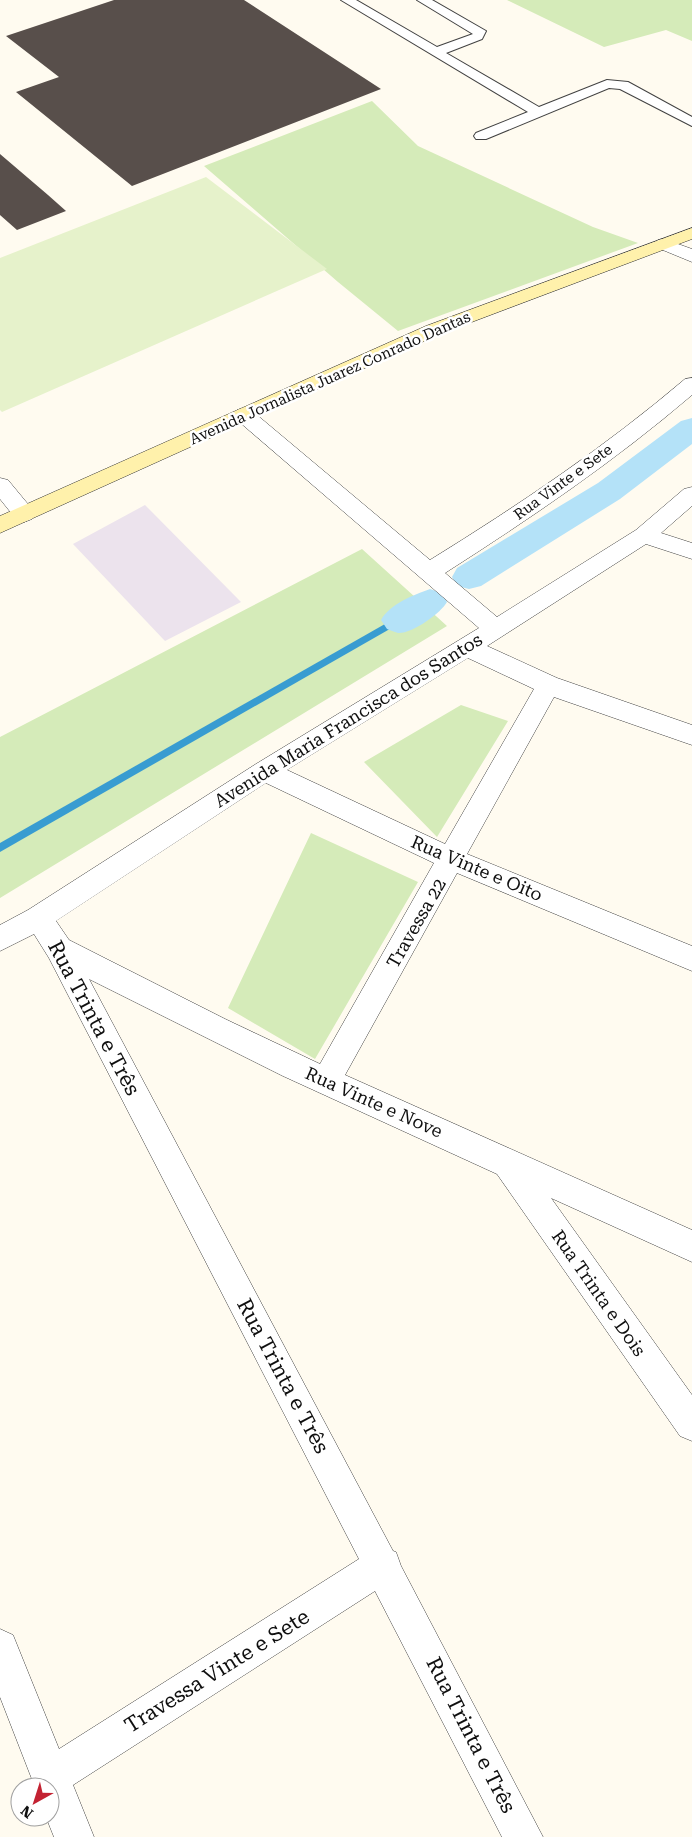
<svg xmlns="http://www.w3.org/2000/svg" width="692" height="1837" font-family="'Roboto Serif',serif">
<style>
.industrial{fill:#ece3ed}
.green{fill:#d5ebb9}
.pitch{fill:#e6f2cb}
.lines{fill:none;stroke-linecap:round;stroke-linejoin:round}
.stream{fill:#389cd1;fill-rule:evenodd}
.canal{fill:#b4e2f8;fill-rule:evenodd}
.building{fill:#584f4b}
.lane-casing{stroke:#424242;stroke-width:2}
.street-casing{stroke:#424242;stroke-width:1}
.secondary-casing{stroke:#313131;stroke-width:1}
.lane{fill:#fff;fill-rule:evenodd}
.street{fill:#fff;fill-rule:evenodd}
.secondary{fill:#fff1ab;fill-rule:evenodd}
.labels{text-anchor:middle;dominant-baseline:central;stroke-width:5;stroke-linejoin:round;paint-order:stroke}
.far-street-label{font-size:15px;fill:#0f0f0f;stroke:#fff}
.street-label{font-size:18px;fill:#0f0f0f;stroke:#fff}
.near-street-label{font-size:21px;fill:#0f0f0f;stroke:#fff}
</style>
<rect width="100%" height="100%" fill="#fffbf0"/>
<path class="industrial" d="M145,505L241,602L165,641L73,544Z"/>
<path class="green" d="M507,0H692V41L666,30L604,47Z
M372,101L418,146L593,227L638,243L398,331L338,282L204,166Z
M362,549L447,626L0,898V737Z
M461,705L508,721L437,837L364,762Z
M311,833L418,882L315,1059L228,1008Z"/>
<path class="pitch" d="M206,177L327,269L2,412L0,410V258Z"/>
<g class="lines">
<path class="stream" d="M399,616L404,620L402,622L0,852V843Z"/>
<path class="canal" d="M692,418V444L620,499L481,586L469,589L457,586L452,577L457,568L598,483L681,421Z
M430,589L442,593L447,602C441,613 412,634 398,633C394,632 390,630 387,629L381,620C390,604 413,595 430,589Z"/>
</g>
<path class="building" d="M114,0H244L381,89L132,186L16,92L59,77L6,36Z
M0,154L48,195L66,211L17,230L0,215Z"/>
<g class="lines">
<g class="lane-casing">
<path id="lane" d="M341,0H356L437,47L473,34L417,0H432L486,31L482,39L446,53L539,107L607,80L628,82L692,117V126L620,89L609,88L486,139H476L474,136L476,133L528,112Z"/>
</g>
<g class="street-casing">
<path id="street" d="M664,239L692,249V262L658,248L655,244L658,240Z
M692,378V395C615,461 531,518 445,573L497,617L636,530L684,489L692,487V506L661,533L692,543V559L646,544L487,646L557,678L692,725V745L554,697L467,854L692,946V971L457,873L345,1075L692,1230V1262L551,1198L692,1395V1441L680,1436L497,1174L283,1076L89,979L393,1551L396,1552L401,1566L543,1837H502L375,1591L73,1785L94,1837H54L46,1817H50V1787H35L0,1697V1629L13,1635L59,1749L359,1559L49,958L34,934L0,951V925L28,910L256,764L479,628L237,420L234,415L237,410L244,408L251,410L430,560C519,505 605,447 685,379ZM468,658L534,689L445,844L287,770ZM266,783L434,863L320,1064L225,1019L69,940L56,921Z
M0,478L8,480L32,509L35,514L32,519L24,522L16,519L0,499Z"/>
</g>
<g class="secondary-casing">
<path id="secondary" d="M692,228V239L440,334L0,533V516L426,326Z"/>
</g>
<use href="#lane" class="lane"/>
<use href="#street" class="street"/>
<use href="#secondary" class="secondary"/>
</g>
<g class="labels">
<g class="far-street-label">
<text transform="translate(330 378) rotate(-24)">Avenida Jornalista Juarez Conrado Dantas</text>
<text transform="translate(563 482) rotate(-36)">Rua Vinte e Sete</text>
</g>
<g class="street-label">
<text transform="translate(348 720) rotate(-32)">Avenida Maria Francisca dos Santos</text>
<text transform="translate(477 868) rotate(23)">Rua Vinte e Oito</text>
<text transform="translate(416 923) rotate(-60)">Travessa 22</text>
<text transform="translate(374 1102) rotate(24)">Rua Vinte e Nove</text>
<text transform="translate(599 1293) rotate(55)">Rua Trinta e Dois</text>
</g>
<g class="near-street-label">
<text transform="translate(94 1018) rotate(62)">Rua Trinta e Três</text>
<text transform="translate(283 1376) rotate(62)">Rua Trinta e Três</text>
<text transform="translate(217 1671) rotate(-32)">Travessa Vinte e Sete</text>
<text transform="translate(471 1735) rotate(63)">Rua Trinta e Três</text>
</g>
</g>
<g transform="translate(35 1802) rotate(219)"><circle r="24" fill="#ffffff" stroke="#9f9f9f"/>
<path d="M0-4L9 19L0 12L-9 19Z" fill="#c32232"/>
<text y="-8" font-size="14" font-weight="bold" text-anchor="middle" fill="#0f0f0f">N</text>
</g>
</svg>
